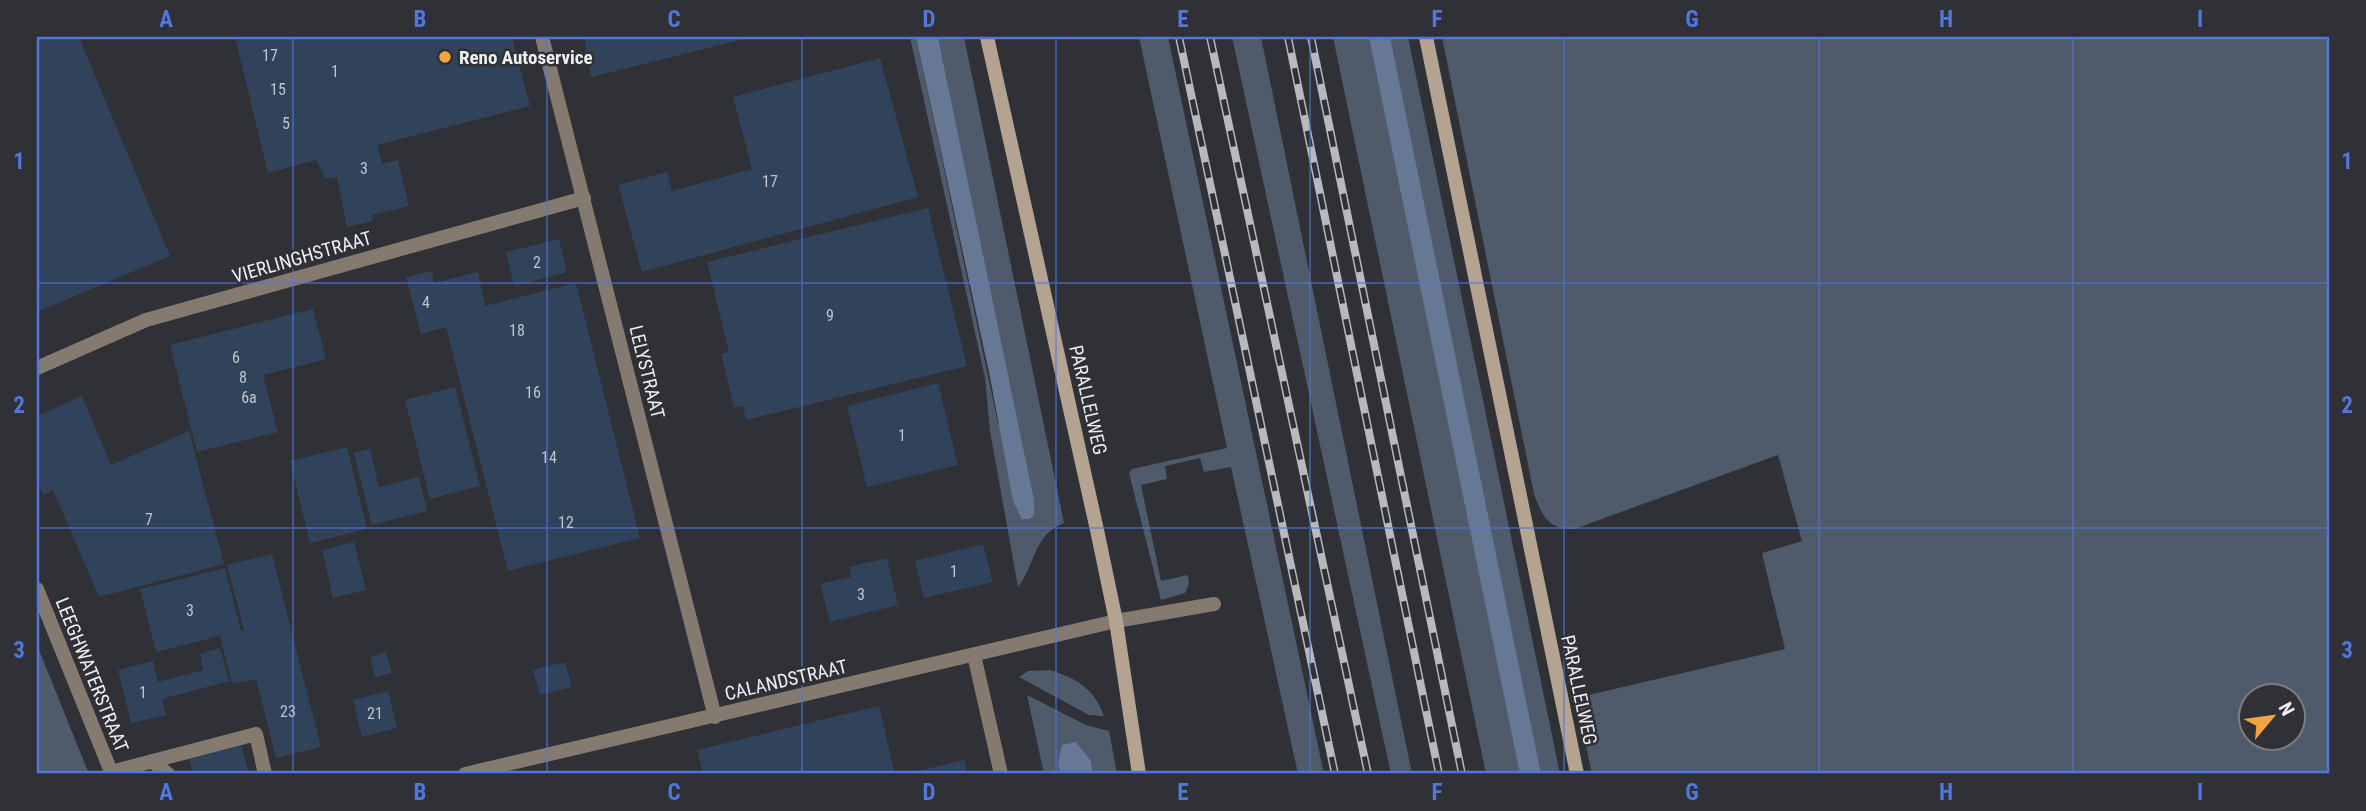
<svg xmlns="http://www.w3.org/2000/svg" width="2366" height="811" font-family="'Roboto Condensed',sans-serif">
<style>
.green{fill:#4f5a6a;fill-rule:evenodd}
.water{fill:#667893}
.building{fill:#31425b}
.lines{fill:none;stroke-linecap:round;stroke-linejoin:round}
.lane{stroke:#857a6f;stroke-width:14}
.street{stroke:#857a6f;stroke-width:14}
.secondary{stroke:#b4a391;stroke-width:14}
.rail-casing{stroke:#b7b9bd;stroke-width:8}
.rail{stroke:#2f3136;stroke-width:5;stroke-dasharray:16;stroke-linecap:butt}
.grid{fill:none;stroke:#5176df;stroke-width:2;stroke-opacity:0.55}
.poi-dot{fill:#f3a442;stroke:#2f3136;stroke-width:2.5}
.labels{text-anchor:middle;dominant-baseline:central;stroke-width:5;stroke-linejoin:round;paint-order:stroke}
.number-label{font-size:16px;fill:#bfc4cd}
.poi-label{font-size:19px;font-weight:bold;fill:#eef0f3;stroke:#2f3136;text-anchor:start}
.street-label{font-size:19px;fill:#eef0f3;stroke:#2f3136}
.neatline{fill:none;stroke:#5176df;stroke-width:2.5}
.grid-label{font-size:23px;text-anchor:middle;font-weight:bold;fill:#5176df}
</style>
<rect width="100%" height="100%" fill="#2f3136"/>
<path class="green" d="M910,37H916L998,423L1034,499L938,37H964L1064,523C1033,535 1036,564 1018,587L990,431L985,378Z
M1139,37H1168L1324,774H1298L1231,467L1204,472L1200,458L1165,466L1167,479L1141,485L1161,581L1188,575L1189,584L1185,593L1161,600L1129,473L1132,469L1227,448Z
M1232,37H1261L1412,774H1391Z
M1333,37H1408L1560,774H1486Z
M1442,37H2329V774H1592L1576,698L1785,649L1762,553L1802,541L1778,455L1574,529C1549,530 1542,516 1534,494ZM2250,696H2292V738H2250Z
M37,645L89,774H37Z
M1050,670C1076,678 1095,689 1104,716L1089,715L1019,677L1028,671Z
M1027,695L1086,725L1109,731L1117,774H1093L1091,761L1058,764L1060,774H1044Z"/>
<path class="water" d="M916,37H938L1034,499V515L1029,519H1022L1013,501L990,377Z
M1369,37H1390L1541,774H1520Z
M1076,742L1091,761L1093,774H1060L1058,764L1062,745Z"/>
<path class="building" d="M37,37H79L170,256L37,312Z
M235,37H512L530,106L377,145L382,164L398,160L409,206L372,215L373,221L347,227L337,177L326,179L316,160L268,173Z
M584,37H748V38L591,77Z
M880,58L918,197L642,272L618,185L667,172L672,191L752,169L733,97Z
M928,208L967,366L746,420L743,406L734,408L721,354L729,352L707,262Z
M559,239L567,272L514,286L506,252Z
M432,271L434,283L478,272L485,306L576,283L640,538L508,571L446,327L421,334L406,277Z
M313,309L326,359L263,375L278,432L197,452L170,345Z
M938,383L958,465L867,487L847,406Z
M455,387L480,486L430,499L405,400Z
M82,396L111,465L189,431L224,564L99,597L53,490L43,495L37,480V416Z
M347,447L367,529L310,543L290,461Z
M370,449L379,487L419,477L427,511L372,525L354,453Z
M354,542L366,590L333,598L322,550Z
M983,544L993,582L924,598L915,561Z
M272,554L321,747L276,758L256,679L232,684L220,636L156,652L140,589L225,568L241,631L244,630L227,565Z
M887,558L898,605L830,622L820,584L851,577L849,567Z
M220,648L229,681L162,699L166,715L131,723L118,670L153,661L158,682L203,670L200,654Z
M386,652L392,673L375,677L370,657Z
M565,662L572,687L540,695L533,670Z
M388,691L397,728L362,737L353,700Z
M879,706L895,774H703L697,750Z
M241,745L249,774H193L189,759Z
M964,760L968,774H910L909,773Z"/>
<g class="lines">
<path class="lane" d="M1116,621L1214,604
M152,761L168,774
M111,772L256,734L265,774"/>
<path class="street" d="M542,37L715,717
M37,368L146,320L584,198
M37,589L112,774
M974,655L1001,774
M465,774L1116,621"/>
<path class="secondary" d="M987,37L1097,530L1116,621L1139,774
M1426,37L1577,774"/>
<g class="rail-casing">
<path id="rail" d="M1179,37L1335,774
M1210,37L1368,774
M1288,37L1439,774
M1311,37L1462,774"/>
</g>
<use href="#rail" class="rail"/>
</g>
<path class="grid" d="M293,37V774M547,37V774M802,37V774M1056,37V774M1310,37V774M1564,37V774M1819,37V774M2073,37V774M37,283H2329M37,528H2329"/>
<circle class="poi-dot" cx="445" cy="57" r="7"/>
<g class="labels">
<g class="number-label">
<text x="270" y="55">17</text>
<text x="335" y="71">1</text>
<text x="278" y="89">15</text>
<text x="286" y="123">5</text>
<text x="364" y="168">3</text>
<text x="770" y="181">17</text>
<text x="537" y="262">2</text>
<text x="426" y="302">4</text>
<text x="830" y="315">9</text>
<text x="517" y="330">18</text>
<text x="236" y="357">6</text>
<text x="243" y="377">8</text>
<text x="533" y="392">16</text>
<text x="249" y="397">6a</text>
<text x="902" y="435">1</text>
<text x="549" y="457">14</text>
<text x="149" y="519">7</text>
<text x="566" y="522">12</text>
<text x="954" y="571">1</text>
<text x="861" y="594">3</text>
<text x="190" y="610">3</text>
<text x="143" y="692">1</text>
<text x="288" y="711">23</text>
<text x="375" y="713">21</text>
</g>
<g class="poi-label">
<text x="459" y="57">Reno Autoservice</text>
</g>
<g class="street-label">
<text transform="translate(302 257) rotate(-16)">VIERLINGHSTRAAT</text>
<text transform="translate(647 372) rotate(76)">LELYSTRAAT</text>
<text transform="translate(1088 400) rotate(77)">PARALLELWEG</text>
<text transform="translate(92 675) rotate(68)">LEEGHWATERSTRAAT</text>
<text transform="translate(786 680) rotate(-13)">CALANDSTRAAT</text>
<text transform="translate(1579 690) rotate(78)">PARALLELWEG</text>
</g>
</g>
<rect width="2366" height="811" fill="none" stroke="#2f3136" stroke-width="77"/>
<g transform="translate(2272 717) rotate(61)"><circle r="33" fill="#2f3136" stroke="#7b7d82" stroke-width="2"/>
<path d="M0-5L12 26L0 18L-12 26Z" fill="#f3a442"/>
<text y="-10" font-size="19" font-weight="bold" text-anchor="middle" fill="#eef0f3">N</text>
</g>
<rect x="38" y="38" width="2290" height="734" class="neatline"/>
<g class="grid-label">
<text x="166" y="27">A</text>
<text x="420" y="27">B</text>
<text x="674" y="27">C</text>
<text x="929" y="27">D</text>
<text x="1183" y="27">E</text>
<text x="1437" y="27">F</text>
<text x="1692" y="27">G</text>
<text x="1946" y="27">H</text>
<text x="2200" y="27">I</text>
<text x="19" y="169">1</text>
<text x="2347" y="169">1</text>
<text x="19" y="413">2</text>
<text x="2347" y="413">2</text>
<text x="19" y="658">3</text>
<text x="2347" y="658">3</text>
<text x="166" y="800">A</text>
<text x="420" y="800">B</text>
<text x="674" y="800">C</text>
<text x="929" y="800">D</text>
<text x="1183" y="800">E</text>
<text x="1437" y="800">F</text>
<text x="1692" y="800">G</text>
<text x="1946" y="800">H</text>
<text x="2200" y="800">I</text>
</g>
</svg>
